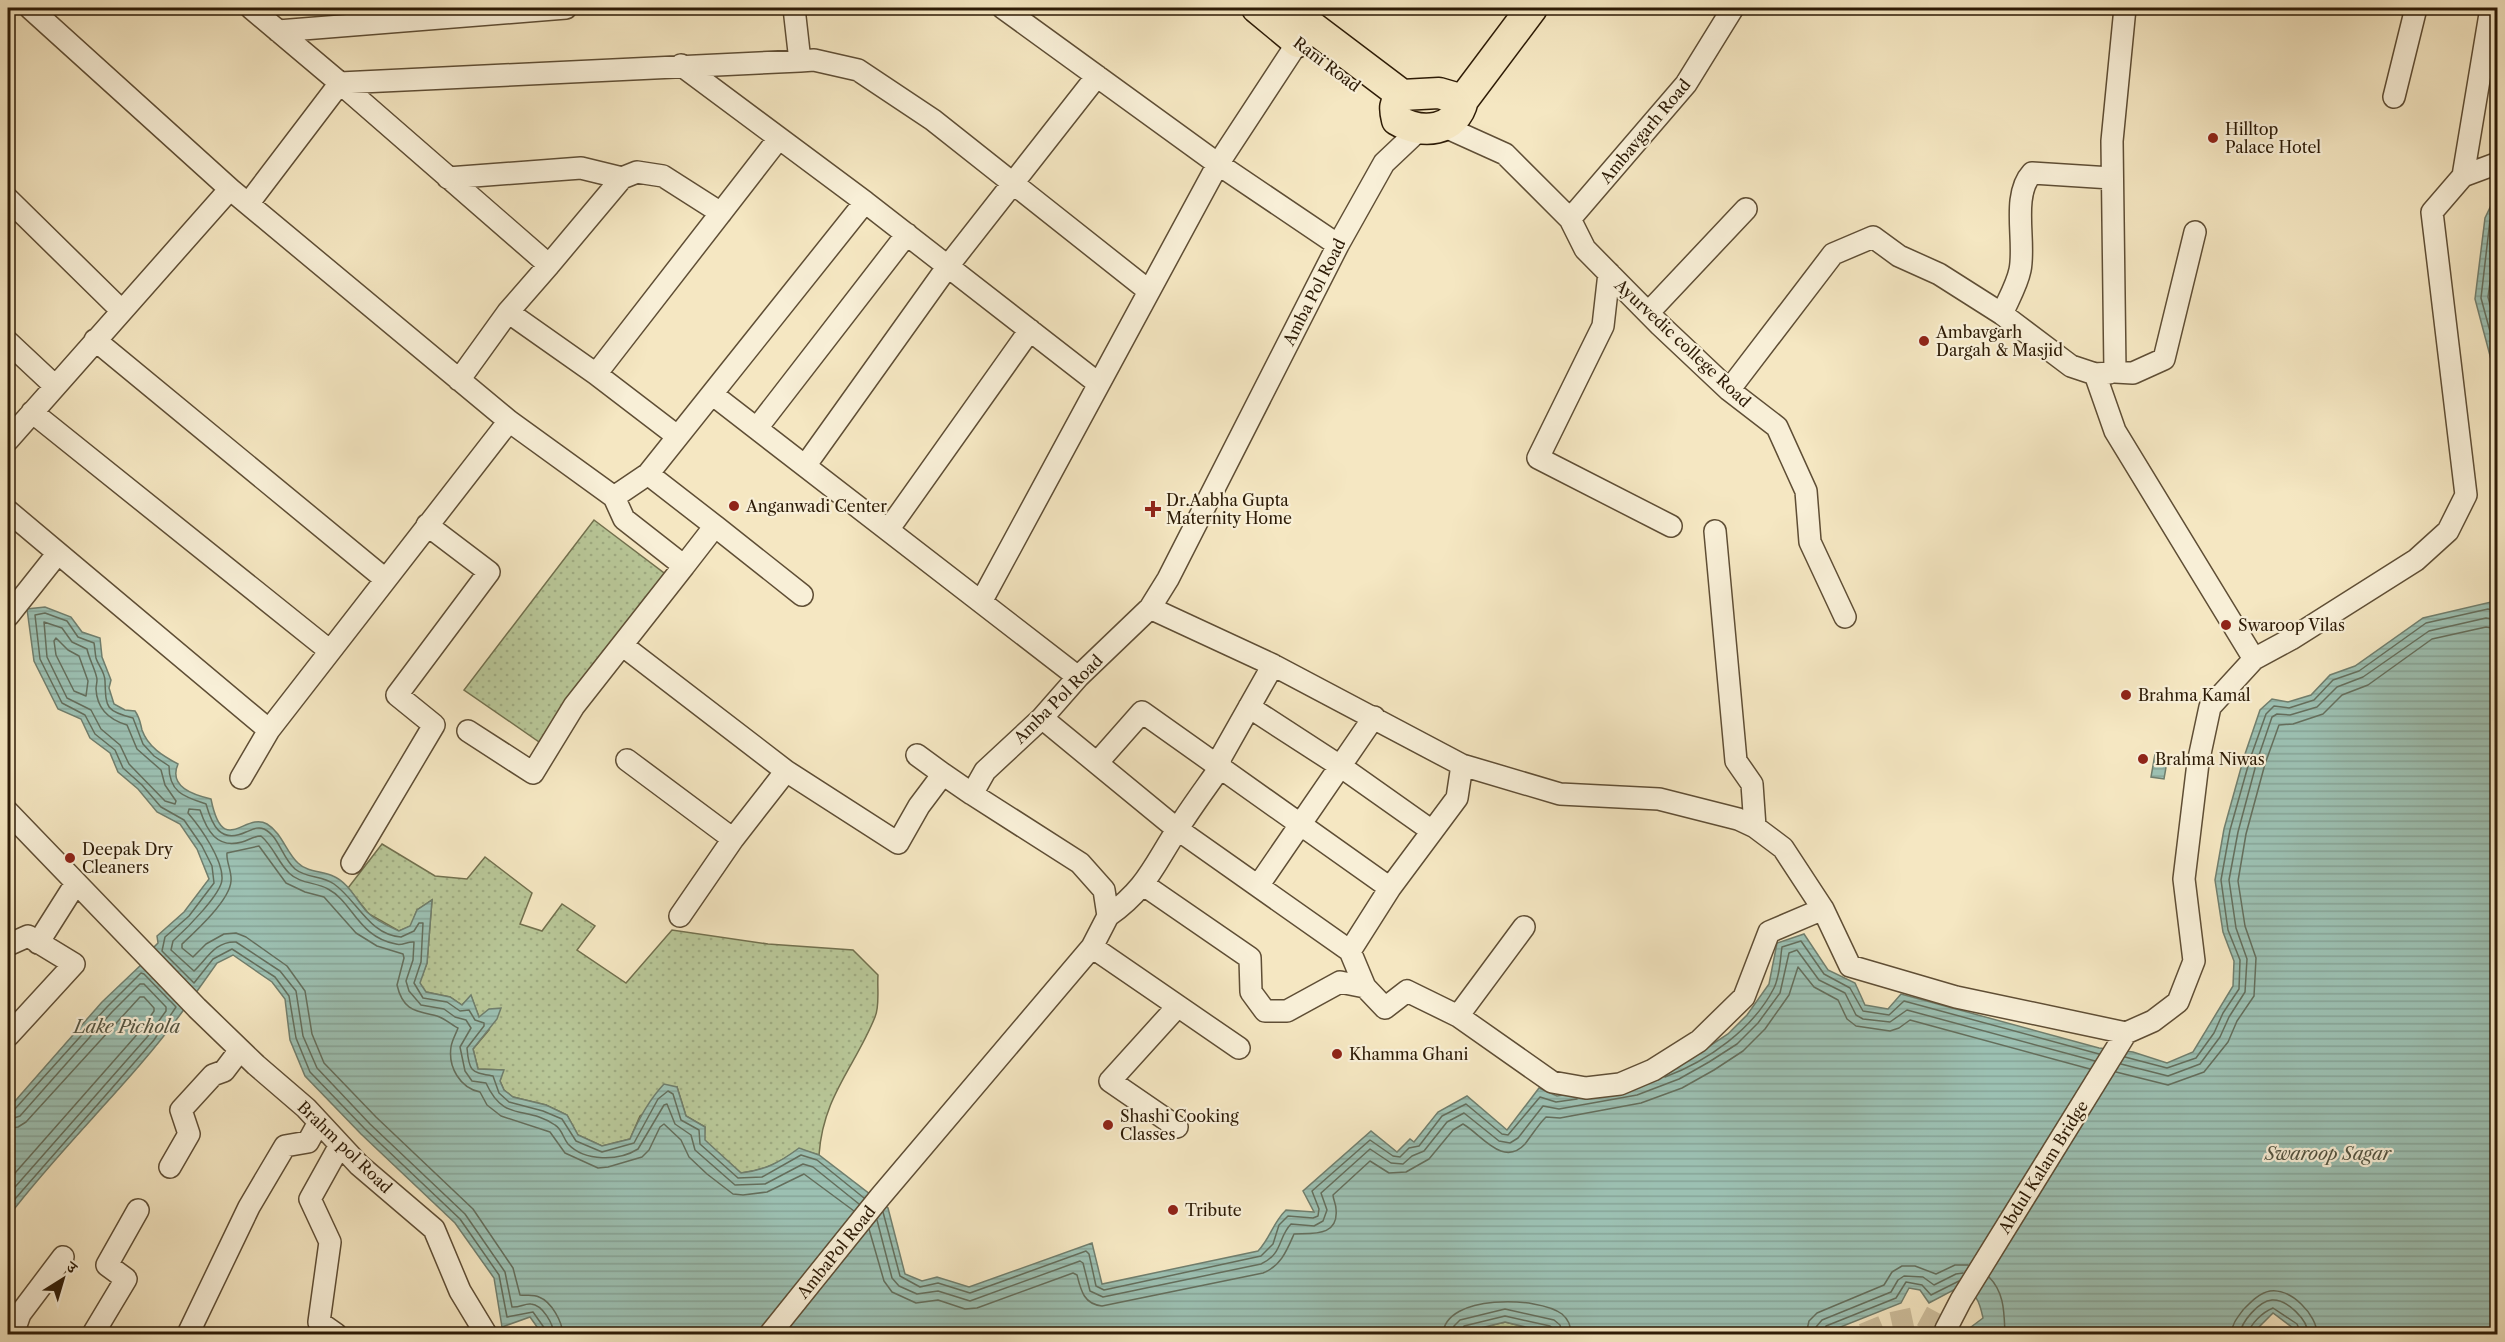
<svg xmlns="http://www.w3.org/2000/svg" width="2505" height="1342" font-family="'Libre Caslon Text','Noto Serif Devanagari',serif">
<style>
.grass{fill:url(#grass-dots);stroke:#72704e;stroke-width:1.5}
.water{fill:url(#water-rules);stroke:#707e6d;stroke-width:1.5}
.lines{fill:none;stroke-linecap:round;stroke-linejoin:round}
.shore{stroke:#646e5c;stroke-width:1.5}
.minor-tunnel{stroke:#cdbe9c;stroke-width:21;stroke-dasharray:21 10;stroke-linecap:butt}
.minor-casing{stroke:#5f4e35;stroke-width:24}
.highway-casing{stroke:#2d1b06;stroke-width:33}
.minor{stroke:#f8efd7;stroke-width:21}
.highway{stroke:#f5e7c2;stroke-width:30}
.poi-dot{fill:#8f2418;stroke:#f8efd7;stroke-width:2}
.labels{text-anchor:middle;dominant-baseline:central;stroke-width:4.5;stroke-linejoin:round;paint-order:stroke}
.street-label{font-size:16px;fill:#2d1b06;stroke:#f8efd7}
.poi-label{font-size:16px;fill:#2d1b06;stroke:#f8efd7;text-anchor:start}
.water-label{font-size:18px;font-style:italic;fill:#545542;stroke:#f8efd7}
</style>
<defs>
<pattern id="grass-dots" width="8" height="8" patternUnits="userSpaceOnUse" patternTransform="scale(1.5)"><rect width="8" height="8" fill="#b8c697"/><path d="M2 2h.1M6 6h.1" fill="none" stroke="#9eaa81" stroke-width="1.8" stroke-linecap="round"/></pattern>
<pattern id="water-rules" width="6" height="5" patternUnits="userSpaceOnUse" patternTransform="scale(1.5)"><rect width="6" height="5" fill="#9cc0b2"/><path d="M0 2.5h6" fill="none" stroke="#87a498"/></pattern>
</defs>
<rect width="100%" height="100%" fill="#f5e7c2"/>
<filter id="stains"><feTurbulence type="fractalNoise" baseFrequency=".00333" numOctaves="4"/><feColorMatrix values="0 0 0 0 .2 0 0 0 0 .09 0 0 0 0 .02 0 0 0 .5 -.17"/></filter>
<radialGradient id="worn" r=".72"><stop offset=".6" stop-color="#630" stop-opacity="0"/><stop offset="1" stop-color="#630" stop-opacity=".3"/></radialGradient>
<path class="grass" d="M594,520L668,576L542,744L464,690Z
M382,844L435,876L467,879L485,857L532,893L520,924L542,931L562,904L595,926L577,950L626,983L672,930L768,944L853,950L878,975C877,988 880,1006 875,1017C855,1067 823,1096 819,1155L799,1149C780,1162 764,1171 741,1173L704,1140L705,1127L686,1116L677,1087L640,1116L630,1139L602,1146L578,1135L567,1115L546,1105L513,1097L504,1090L500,1081L503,1070L478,1069L473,1049L489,1030L479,1017L471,996L462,1005L450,997L426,992L419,983L427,963L432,900L417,910L411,926L399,931L369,914L348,888Z
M1505,1322L1553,1334H1456Z"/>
<path class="water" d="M2497,193H2498L2497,382L2475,299L2485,218Z
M2491,602L2498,609L2497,1334H2296L2293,1328L2273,1313L2252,1334H1986L1974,1330L1971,1327L1983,1318C1979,1299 1977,1296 1961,1286L1929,1303L1920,1290L1909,1288L1901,1303L1823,1334H1554L1505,1322L1456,1334H542L530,1317L502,1327L494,1278L455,1223L361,1134L305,1076L290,1040L285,999L272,982L233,955L217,963L195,994L152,949L158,943L157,936L184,912L209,879L197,849L180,824L157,812L138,789L118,772L110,753L90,738L81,719L58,709L34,661L27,609L45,607L71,617L82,632L100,638L102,657L111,680L109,688L114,704L125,710L135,711C140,718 140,722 142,730C148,747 163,756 178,764C168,787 194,795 211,799C223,859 245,811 267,824C282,833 286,852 298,863C307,872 322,871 333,876C348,882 357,901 367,912C376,921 388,926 399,931L410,926L417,910L432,900L427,963L420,983L426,992L450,997L462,1005L471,995L479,1017L489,1009L501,1008L497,1019L473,1049L478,1069L504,1070L500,1081L504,1090L513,1097L546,1105L567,1115L578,1135L602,1146L630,1139C639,1118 649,1100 664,1084L677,1087L686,1116L705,1127V1140L741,1173C765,1170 779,1163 799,1148L819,1155L888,1208L905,1274L922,1281L937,1277L969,1287L1092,1243L1102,1284L1258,1251C1271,1237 1272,1224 1286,1210L1314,1212L1303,1191L1371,1131L1397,1152L1410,1139L1414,1142L1438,1112L1467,1096L1507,1130L1539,1088L1557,1096L1634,1082L1702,1051L1728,1034L1747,1015L1769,984L1777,943L1804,934L1828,970L1855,983L1865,1005L1888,1009L1901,994L2099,1048L2133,1052L2167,1063L2193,1052L2233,986L2234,961L2223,932L2215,880L2224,829L2244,757L2260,710L2272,699L2288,702L2311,695L2330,675L2355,666L2423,618Z
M2155,754L2168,756L2164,779L2151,777Z
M143,963L185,1008C132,1082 63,1144 8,1217V1109L102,1002Z"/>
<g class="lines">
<path class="shore" d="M2498,207L2490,220L2481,298L2498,361
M2498,223L2488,297L2498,334
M44,622L62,628L72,642L87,649C89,659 97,673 97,680C97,683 96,686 96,689C97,710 110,720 127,725L137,749L161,770L165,785L176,801L175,804L165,801L129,764L120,745L101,729L91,710L67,698L47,657Z
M56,638L68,650L79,656L88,681L86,696L74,691L56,655L54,641Z
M2125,1057L2167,1068L2196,1058L2214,1033L2223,1013L2239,989L2240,960L2228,930L2221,880L2230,830L2250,759L2266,714L2274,706L2289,708L2314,700L2333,680L2359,671L2426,623L2488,609L2498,612
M2121,1064L2168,1076L2200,1064L2220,1037L2229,1017L2245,992L2247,959L2236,928L2229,880L2238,832L2257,761L2272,717L2277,714L2290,715L2317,707L2337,687L2363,677L2429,631L2486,618L2498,620
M2116,1072L2168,1085L2204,1072L2228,1042L2237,1021L2254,996L2256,958L2245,926L2238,881L2246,834L2265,764L2279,725L2293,724L2323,714L2342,695L2368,685L2432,639L2486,627L2498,629
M1665,1077C1708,1061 1753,1029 1774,988C1780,976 1780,960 1782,947L1801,941L1824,974L1850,988L1863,1011L1889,1015L1904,1001L2099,1054
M8,1113L14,1110L107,1007L141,973L144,974L176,1007L154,1040L8,1207
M8,1120L20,1116L112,1012L140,984H144L166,1007V1011L148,1036L8,1195
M8,1129L18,1127L26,1122L140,997H144L154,1008V1011L141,1030L8,1181
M883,1212L900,1276L920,1287L938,1283L970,1293L1086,1251L1089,1254L1096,1286L1104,1290L1261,1256L1273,1244L1279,1225L1288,1216L1313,1218L1318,1216L1319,1209L1312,1191L1370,1140L1393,1156L1400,1157L1409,1148L1419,1146L1442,1116L1466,1104L1502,1134L1508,1135L1540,1097L1556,1102L1577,1099
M877,1220L892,1278L899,1286L917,1294L938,1291L970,1301L1080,1261L1083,1263L1090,1291L1103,1297L1261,1264C1283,1254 1278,1237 1291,1224L1314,1226L1323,1221L1327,1210L1321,1193L1370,1149L1391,1163L1403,1164L1412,1156L1424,1151L1447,1122L1464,1113L1499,1141L1510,1143L1518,1138L1543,1106L1559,1109L1637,1095L1679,1079L1709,1062L1737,1044L1758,1023L1780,993L1789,953L1797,950L1819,980L1845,993L1856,1015L1863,1019L1890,1022L1907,1010L2095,1061
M869,1229L884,1281L892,1292L916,1303L938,1300L965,1309L977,1308L1073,1273L1077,1275C1081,1291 1084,1304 1102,1306L1263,1273C1281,1266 1287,1250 1294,1234C1312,1233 1339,1237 1336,1209C1336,1204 1333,1199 1333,1195L1370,1161L1389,1173L1406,1172L1429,1159L1453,1130L1463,1124C1481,1134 1503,1168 1525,1144C1532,1135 1538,1125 1546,1117L1560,1118L1641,1103L1682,1088L1714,1070L1743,1051L1765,1029L1789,995L1798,967L1814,987L1838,1000L1847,1019L1856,1026L1890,1031L1899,1028L1910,1020L2090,1069
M1989,1277C2005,1293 2004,1314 2005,1334
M546,1334L545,1329L533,1312L507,1317L499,1275L460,1219L365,1129L310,1072L296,1038L289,996L275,977L232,949L213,959L194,983L162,951L165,937L189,916L214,883L212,866L202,846L184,820L161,807L142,785L123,768L115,750L95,734L85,715L62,703L40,659L35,615L45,613L67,621L78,637L94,643C95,648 95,653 96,658C98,665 105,672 105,681C106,707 105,711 133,718L143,744L154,756L169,766C169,793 185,797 206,804C212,825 220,844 246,832C252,830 257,826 264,829C279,836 282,858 295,869C306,878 323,876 334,884C357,900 369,935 401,937L414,931L419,923H423L421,962L414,983L423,998L447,1002L460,1011L469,1010L475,1020L484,1023V1026L467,1048C469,1073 472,1072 493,1076L499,1093L509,1102L543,1111L562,1119L576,1141L602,1152L634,1143L658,1099L668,1091L673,1094L681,1120L699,1130L700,1144L738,1178L762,1177L801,1155L817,1160L864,1198
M554,1334C553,1324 543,1305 531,1304C525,1303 519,1308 512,1307L505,1272L465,1214L370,1124L317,1068L303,1036L296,991L280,971L236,942C215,941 207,959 194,971L171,950L173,941C184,931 222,894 222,879C223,860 201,828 188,813L189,809L200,810C207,831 217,849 242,842C249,840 254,836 261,836C273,846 278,862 289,873C300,884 316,882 328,889C353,902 358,937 396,944C402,946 408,941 414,942L413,960L406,981L409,991L421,1005L444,1009L455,1017L466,1020L471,1028L460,1047L465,1071L472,1081L486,1083C504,1123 526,1105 555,1125C562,1129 563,1138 568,1144C585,1162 619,1161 638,1149L664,1105L667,1104L675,1124L691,1135L695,1150L735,1185L765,1184L803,1164L813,1167L859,1204
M563,1334C562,1322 552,1302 539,1297C533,1294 526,1296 520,1295L513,1268L473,1209L376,1117L324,1063L312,1034L305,991L287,966L246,937L236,933L224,934L206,944L193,957L182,948V944C196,931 230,900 231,881C232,871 226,862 227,853L259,846L286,883L305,892L324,897L356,933L377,946L403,954L404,958L397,985C403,1011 416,1011 437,1016C444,1018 452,1025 458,1028C456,1034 452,1040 451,1047C448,1067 460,1088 480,1092L487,1105L501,1116L550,1132L565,1153L598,1168L608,1167L642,1157L649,1150L660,1127L664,1124L681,1140L689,1157L707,1174L733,1194L743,1195L767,1192L804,1174L854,1211
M1443,1334C1445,1294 1538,1296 1562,1314C1568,1319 1571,1326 1571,1334
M1452,1334L1454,1326L1460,1320L1505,1309L1554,1320L1560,1325L1562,1334
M1460,1334L1464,1326L1505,1316L1550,1326L1554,1329V1334
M1806,1334L1809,1321L1817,1313L1884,1285L1892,1272L1902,1266H1915L1936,1274L1955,1265H1968
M1815,1334L1816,1327L1822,1320L1891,1292L1898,1280L1904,1276L1923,1277L1934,1285L1956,1274L1963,1273
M1823,1334L1826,1326L1896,1298L1906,1282L1922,1285L1931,1295L1959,1281
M2231,1334C2232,1324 2237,1318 2243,1310C2250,1303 2259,1293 2270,1291C2291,1288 2317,1315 2317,1334
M2240,1334C2241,1322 2259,1301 2272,1300C2287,1299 2308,1320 2308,1334
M2248,1334C2250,1324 2263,1312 2273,1308L2297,1324L2301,1334"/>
<path class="minor-tunnel" d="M1863,1334L1889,1323L1922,1316L1946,1329"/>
<g class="minor-casing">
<path id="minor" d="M794,8L800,61
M1003,8L1218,164L1338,245
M2125,8L2112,141L2115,372L2133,373L2164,359L2195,232
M278,31L566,8
M681,65L865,202
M2394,97L2416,8
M1443,126L1505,154L1570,219L1585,249L1660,325L1729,390L1777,427L1806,491L1810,542L1845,617
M2463,176L2491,8
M448,178L581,168L622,178L549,265
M622,178L637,172L663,176L721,213
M230,189L509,421L614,497L648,474L865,202L1099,384L1218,164L1298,42
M8,199L121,310
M248,204L340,83L251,8
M1570,219L1686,84L1733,8
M1609,273L1603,326L1538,458L1671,526
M508,312L596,374L779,138
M1648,313L1746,209
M2002,314C2008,300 2017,285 2020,270C2026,242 2011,196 2032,173L2111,178
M95,340L385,579
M8,342L55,386
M2109,373L2095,374L2115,431L2254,659
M596,374L677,436
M459,380L508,312L549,265L340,83L800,61L814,60L858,70L933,120L1149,291
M1729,390L1833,254L1873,237L1899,256L1939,274L2002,314L2071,366L2095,374
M712,394L805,466
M32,412L330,651
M757,428L907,234
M8,440L230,189L30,8
M648,474L715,526
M8,511L58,553
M888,530L1030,330
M1715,531L1736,761L1752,784L1755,827
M684,566L715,526L802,595
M981,602L1099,384
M1150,608L1273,665L1462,765L1560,794L1659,799L1738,819L1755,827L1783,848L1823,909L1850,966L1956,997L2126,1033L2153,1021L2178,1002L2194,961L2184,879L2198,763L2210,707L2254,659L2291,639L2416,560L2448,531L2466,495L2432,212L2463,176L2498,163
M8,616L58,553L269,730L509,421
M622,645L786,771L898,843L919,806L943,774L972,794
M1078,677L805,466L948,266L1097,76
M1249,707L1340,766L1432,831
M1042,718L1177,829L1350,951L1390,888L1457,798L1462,765
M468,731L533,773L574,706L684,566L624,519L614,497
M917,755L943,774
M627,760L733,839
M1097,763L1142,712L1390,888
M241,778L269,730
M8,812L197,1008L256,1065L306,1108L359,1165L434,1229L460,1291L486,1334
M352,863L434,725L397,695L489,572L427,525
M1144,885L1250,958L1251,992L1265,1011H1287L1340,982L1365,987
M1258,886L1374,717
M680,916L733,839L786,771
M1108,916C1146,889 1153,867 1177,830C1190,809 1205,789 1219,769L1221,757L1273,665
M38,943L76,883
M8,945L28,936L74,964L8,1036
M1092,947L1239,1048
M1350,951L1365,987L1385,1008L1407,991L1458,1016L1552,1082L1586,1088L1620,1084L1653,1070L1699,1041L1744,997L1769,932L1823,909
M1458,1016L1524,927
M1177,1127L1110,1081L1177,1007
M170,1167L189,1134L181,1110L213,1075L224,1071L240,1050
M13,1334L20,1314L63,1257
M93,1334L126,1279L107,1265L138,1210
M188,1334L249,1207L285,1146L308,1142L319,1122
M336,1334L319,1322L330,1242L310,1199L340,1145
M770,1334L880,1197L1092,947L1108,916L1104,890L1080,863L972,794L985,771L1042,718L1078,677L1150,608L1168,579L1338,245L1384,163L1420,129
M1951,1334L1946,1329L1961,1300L2126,1033"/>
</g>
<g class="highway-casing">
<path id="highway" d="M1257,8L1298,42
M1287,8L1402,95L1439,93L1463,100
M1402,95C1394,104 1394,108 1397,120C1422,135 1456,132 1463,100L1532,8"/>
</g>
<use href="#minor" class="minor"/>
<use href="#highway" class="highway"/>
</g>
<g class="poi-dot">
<circle cx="2213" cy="138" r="6"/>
<circle cx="1924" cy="341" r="6"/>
<circle cx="734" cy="506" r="6"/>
<path d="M1150 500h6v6h6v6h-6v6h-6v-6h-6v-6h6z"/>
<circle cx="2226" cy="625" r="6"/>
<circle cx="2126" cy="695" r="6"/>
<circle cx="2143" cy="759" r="6"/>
<circle cx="70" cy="858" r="6"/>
<circle cx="1337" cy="1054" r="6"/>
<circle cx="1108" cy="1125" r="6"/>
<circle cx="1173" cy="1210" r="6"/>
</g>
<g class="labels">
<g class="street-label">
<text transform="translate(1327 64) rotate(37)">Rani Road</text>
<text transform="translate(1645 131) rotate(-50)">Ambavgarh Road</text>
<text transform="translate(1314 292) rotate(-63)">Amba Pol Road</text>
<text transform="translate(1683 343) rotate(43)">Ayurvedic college Road</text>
<text transform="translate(1058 699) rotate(-45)">Amba Pol Road</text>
<text transform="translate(345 1147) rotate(44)">Brahm pol Road</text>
<text transform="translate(2043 1167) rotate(-58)">Abdul Kalam Bridge</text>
<text transform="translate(836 1252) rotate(-51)">AmbaPol Road</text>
</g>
<g class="poi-label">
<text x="2225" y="129">Hilltop<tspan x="2225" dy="18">Palace Hotel</tspan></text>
<text x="1936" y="332">Ambavgarh<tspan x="1936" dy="18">Dargah &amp; Masjid</tspan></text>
<text x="1166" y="500">Dr.Aabha Gupta<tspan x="1166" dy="18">Maternity Home</tspan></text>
<text x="746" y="506">Anganwadi Center</text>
<text x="2238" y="625">Swaroop Vilas</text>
<text x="2138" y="695">Brahma Kamal</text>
<text x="2155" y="759">Brahma Niwas</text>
<text x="82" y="849">Deepak Dry<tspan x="82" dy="18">Cleaners</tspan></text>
<text x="1349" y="1054">Khamma Ghani</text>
<text x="1120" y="1116">Shashi Cooking<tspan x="1120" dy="18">Classes</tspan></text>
<text x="1185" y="1210">Tribute</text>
</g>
<g class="water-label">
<text x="127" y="1027">Lake Pichola</text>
<text x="2328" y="1154">Swaroop Sagar</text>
</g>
</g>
<rect width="2505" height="1342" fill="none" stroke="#f5e7c2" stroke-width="30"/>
<rect x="9" y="9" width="2487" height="1324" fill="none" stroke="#2d1b06" stroke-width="3"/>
<rect x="15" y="15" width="2475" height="1312" fill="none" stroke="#2d1b06" stroke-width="1.5"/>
<g transform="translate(63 1279) rotate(37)" stroke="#f8efd7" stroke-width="4.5" paint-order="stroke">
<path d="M0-4.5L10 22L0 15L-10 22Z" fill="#2d1b06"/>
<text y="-9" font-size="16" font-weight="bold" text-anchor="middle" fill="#2d1b06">उ</text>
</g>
<rect width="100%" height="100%" filter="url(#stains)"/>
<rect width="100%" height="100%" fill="url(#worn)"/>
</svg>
